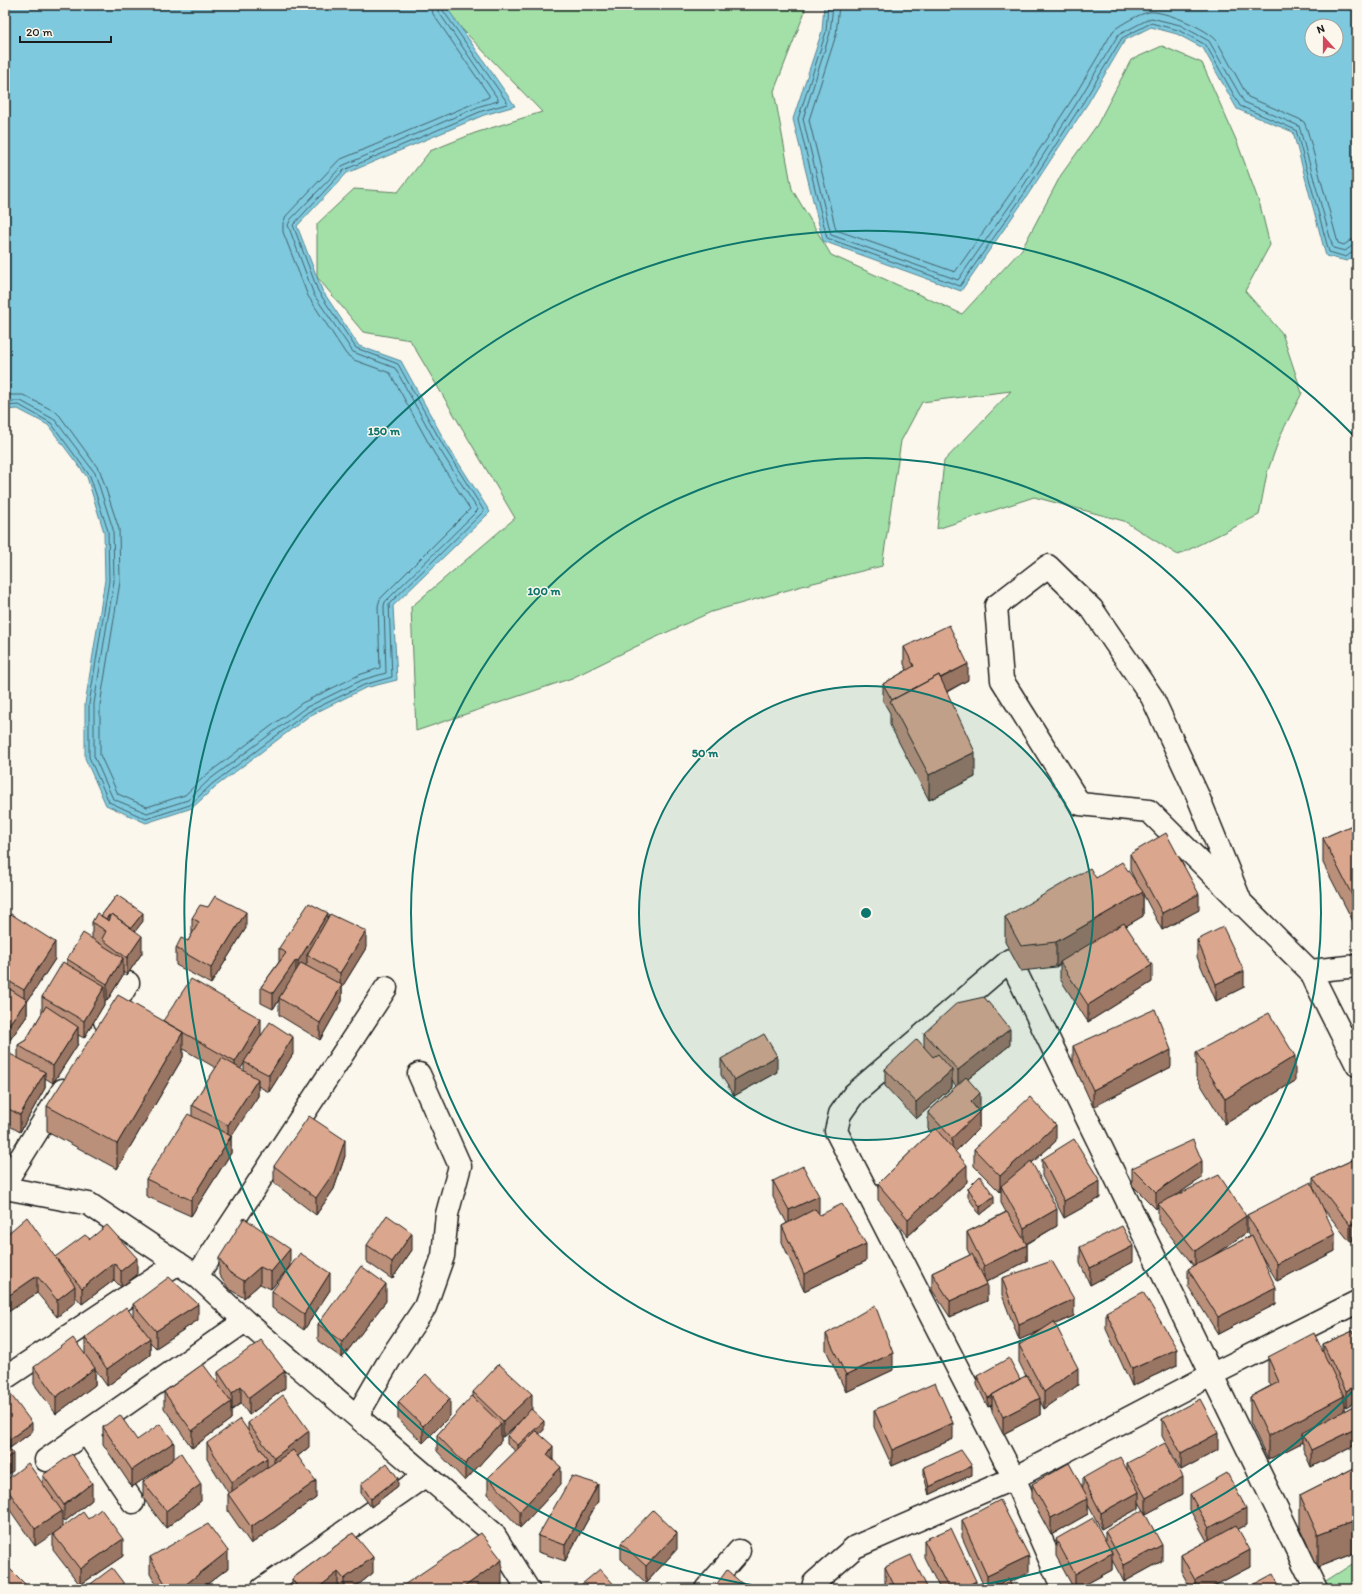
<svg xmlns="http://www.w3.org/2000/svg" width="1362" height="1594" font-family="Itim,sans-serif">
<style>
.green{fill:#a2e0a7;stroke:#5f7e62}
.water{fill:#7ec9de;stroke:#578490;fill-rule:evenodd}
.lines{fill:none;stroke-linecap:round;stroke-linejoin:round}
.shore{stroke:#43616a;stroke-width:1}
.minor-casing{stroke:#1c1c1c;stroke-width:25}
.minor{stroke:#fbf7ec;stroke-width:22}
.wall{fill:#bb907a;stroke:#1c1c1c;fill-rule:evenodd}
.shaded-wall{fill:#997563;stroke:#1c1c1c}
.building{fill:#daa78e;stroke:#1c1c1c}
.ring{fill:none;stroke:#0f766e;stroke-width:2}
.centre{fill:#0f766e;stroke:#fbf7ec;stroke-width:2}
.ring-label{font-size:12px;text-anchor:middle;font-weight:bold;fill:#0f766e;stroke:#fbf7ec;stroke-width:3;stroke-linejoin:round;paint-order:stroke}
</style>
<rect width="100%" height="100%" fill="#fbf7ec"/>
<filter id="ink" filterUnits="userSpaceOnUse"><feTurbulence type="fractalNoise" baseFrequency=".025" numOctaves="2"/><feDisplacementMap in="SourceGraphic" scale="8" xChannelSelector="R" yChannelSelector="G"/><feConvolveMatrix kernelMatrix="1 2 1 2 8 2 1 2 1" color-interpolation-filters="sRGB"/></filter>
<g filter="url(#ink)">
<path class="green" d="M439,5H806L804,14L774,91L792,189L831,255L962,314L1022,249L1061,175L1097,125L1131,60L1162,46L1202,63L1237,142L1260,205L1270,245L1245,291L1282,333L1302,393L1281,434L1267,473L1259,515L1178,555L1124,521L1034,497L937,529L944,461L1011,391L922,402L901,441L882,566L809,584L711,612L635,647L572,678L416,731L411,607L515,518L410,340L363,332L317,277V224L354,189L398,192L430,151L475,133L542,112Z
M1357,1561V1589H1323L1321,1584Z"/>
<path class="water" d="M5,5H445L515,106L484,115L347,173L297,226L322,290L359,346L401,361L447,445L490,512L393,606L397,680L365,688L309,716L215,787L192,808L146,823L106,805L85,758V704L105,580L104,532L87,477L48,425L18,409L5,410Z
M824,5H1357V254L1347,261L1326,256L1293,132L1237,109L1203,48L1177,34L1151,27L1125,40L1088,103L1027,196L961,291L823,241L793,119L822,31ZM1312,26H1336V50H1312Z"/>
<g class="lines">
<path class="shore" d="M828,5L826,32L798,119L827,238L960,286L1024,194L1084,101L1122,38L1151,23L1178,30L1206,45L1240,106L1296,130L1329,252L1346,257L1354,251H1357
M833,5L830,33L803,119L831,235L958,280L1020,191L1080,98L1118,35L1151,18L1180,25L1209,41L1244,102L1299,126L1333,248L1345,251L1352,246H1357
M839,5L836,35L809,120L836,230L955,272L1015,187L1075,95L1113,31C1119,25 1141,13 1149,12C1164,10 1208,29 1217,41L1248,97L1299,119L1304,122L1307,129L1338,243L1344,245L1351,240H1357
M5,395H23L56,412L60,416L100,471L119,529L120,582L100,705V755L118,794L147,807L185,795L206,775L302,703L359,675L380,668L378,606L380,599L470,509L434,453L390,373L354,360L346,354L308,296L283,232V223L286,216L339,160L489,97V95L433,14L431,5
M5,401H21L55,420L95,473L113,529L114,581L94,704V756L113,799L147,813L188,800L209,780L305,708L362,680L386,673L384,606L385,602L478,510L440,450L395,368L353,352L314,295L288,225L291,219L342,166L480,106L498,101V99L438,11L437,5
M5,406L19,405L51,423L90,476L108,531L109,581L89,704V757L109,802L146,819L190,805L212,784L308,712L364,685L392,677L389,604L484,511L444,447L398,364L356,348L318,291L293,225L344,170L482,111L507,104V102L442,9V5"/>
<g class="minor-casing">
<path id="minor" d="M1242,905L1197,794L1152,697L1092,609L1048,566L996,606L1002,680L1080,804L1149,811L1310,971L1357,1065
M1310,971L1357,966
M105,1021L128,983
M5,1183L63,1090
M5,1188L89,1204L197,1276L245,1321L493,1533L528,1589
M197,1276L386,988
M5,1378L178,1263
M357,1416L390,1359L425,1307L443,1256L447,1214L460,1166L419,1074
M86,1432L133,1502
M46,1460L245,1321
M262,1589L426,1475
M706,1589L739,1551
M813,1589L814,1583L855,1547L1014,1478L1211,1375L1357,1302
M1063,1589L1014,1478L836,1131L840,1114L854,1094L1010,960L1316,1589"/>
</g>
<use href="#minor" class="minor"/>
</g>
<path class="wall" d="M904,647L968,680L947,692L975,777L929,800L890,725V713L883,701V684L907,670L904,664Z
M1357,823V929L1323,863V838Z
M1130,854L1199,910L1162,930L1143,894V916L1126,926L1152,982L1088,1022L1060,979V964L1056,967L1021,971L1005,942V917L1096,878L1136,882L1130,870Z
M117,895L143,921L135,931L142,953L127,975L123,972V975L107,1001L105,1000V1003L84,1038L78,1035V1044L53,1083L45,1078V1088L20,1132L8,1125V1136L5,1140V1060L6,1061L18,1058V1045L26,1040L42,1013V997L67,965V959L92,938V922L101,916Z
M208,907L246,928L211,984L176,965V948L188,941L192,934V918Z
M328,919L366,948L342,987V1001L320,1040L279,1015V1000L273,1009L261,1003V987L279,962V948Z
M5,924L55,959L27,1002V1016L7,1044L5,1043Z
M1197,940L1244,987L1216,1001L1197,957Z
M163,1021L261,1036L252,1050L293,1054L269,1092L258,1086V1096L231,1136V1153L191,1216L146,1196V1179L192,1115V1105L216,1068L183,1049V1057L117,1169L47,1131V1106ZM244,1062V1072L240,1069Z
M924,1033L1010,1045L968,1079L980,1110L979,1111V1128L955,1151L967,1182L908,1236L878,1200V1184L931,1132L928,1129V1112L956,1086L952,1081V1087L916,1119L885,1086V1069L924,1047Z
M1073,1046L1171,1067L1093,1107L1073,1063Z
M1196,1052L1295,1081L1225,1124L1196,1077Z
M721,1059L777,1072L734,1096L721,1075Z
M1056,1141L1032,1163L1057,1226L1027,1244V1261L986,1282L987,1301L950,1317L932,1290V1273L970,1255L967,1249V1232L1006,1212L1001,1203V1191L1000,1192L974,1166V1149Z
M345,1156L334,1189L316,1215L274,1183V1166Z
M1357,1158V1237L1350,1242L1323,1208L1335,1251L1277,1281L1261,1255L1276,1304L1218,1334L1188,1286V1269L1194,1266L1158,1220V1207L1156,1209L1132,1185V1168L1202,1178L1176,1195L1246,1233L1211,1257L1250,1236L1247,1232V1215L1313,1185V1178Z
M1042,1159L1100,1198L1064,1218L1042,1176Z
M773,1181L819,1213H818L866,1261L804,1291L782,1242V1226L787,1223L773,1197Z
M968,1188L994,1204L980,1215L968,1197Z
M5,1236L55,1257L90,1239L137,1275L121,1287L114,1280L82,1304L75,1296V1302L57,1317L37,1293L8,1312L5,1309Z
M367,1245L412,1250L392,1279L367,1262Z
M1080,1247L1133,1262L1090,1285L1080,1263Z
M219,1258L290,1266L271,1289L260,1284L244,1298L229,1289L219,1275Z
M1002,1278L1074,1316L1055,1324L1078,1385L1044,1409L1040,1401V1415L1003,1434L992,1412V1405L988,1407L977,1385V1376L1020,1379L1026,1376L1019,1362V1345L1041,1330L1019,1340L1002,1295Z
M330,1290L304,1330L272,1308V1291Z
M386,1301L342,1358L318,1341V1324Z
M133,1304L198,1320L156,1348L150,1342V1355L107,1386L95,1369V1385L56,1414L34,1384V1367L85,1354V1338L133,1316Z
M1106,1312L1177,1365L1132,1386L1106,1329Z
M1353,1331L1346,1407L1344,1405V1411L1357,1404V1444L1311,1467L1303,1449V1442L1268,1460L1250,1422V1397L1270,1386L1268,1382V1357L1323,1351V1344Z
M826,1334L893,1370L846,1392L826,1350Z
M218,1372L285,1388L249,1415L241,1403L232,1410L231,1408V1419L192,1448L164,1408V1392L218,1384Z
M473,1392L532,1410L544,1430L539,1434L553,1460L561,1484L520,1528L488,1494V1478L516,1451L507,1444V1436L521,1421L503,1437L501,1436V1441L465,1481L437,1451V1435L473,1397Z
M5,1399L32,1432L10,1448L5,1439Z
M398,1402L450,1416L423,1443L398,1419Z
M874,1410L953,1439L892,1466L874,1427Z
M1162,1419L1218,1450L1181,1470L1162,1436Z
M248,1423L309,1447L298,1456L316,1498L251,1544L228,1511V1494H229L207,1459V1443L248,1431Z
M103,1427L137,1440L174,1459L201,1501L166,1528L143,1498V1482L173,1459L132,1487L103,1444Z
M1127,1463L1183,1494L1146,1514L1139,1502V1508L1101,1529L1088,1505V1514L1051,1535L1032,1500V1484L1083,1487V1478L1127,1471Z
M1357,1466V1552L1318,1567L1300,1527V1495Z
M924,1467L972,1475L929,1495L924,1476Z
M43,1475L92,1500L64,1522L62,1519L35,1546L5,1503V1481L43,1484Z
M361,1484L398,1486L371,1507L361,1493Z
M1190,1494L1246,1525L1238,1529L1250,1567L1208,1589H1191L1181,1571V1555L1207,1541L1190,1510Z
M598,1501L565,1561L538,1552V1536Z
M88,1519L123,1556L80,1585L53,1550V1534Z
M962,1520L1029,1573L1009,1582L1013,1589H985L962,1537Z
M1105,1531L1162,1561L1124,1582L1112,1560V1570L1077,1589H1074L1056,1556V1539L1105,1540Z
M353,1533L373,1573L353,1589H338V1588L337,1589H292V1579Z
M924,1540L976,1589H940L924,1557Z
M621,1543L677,1549L646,1583L621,1559Z
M150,1557L228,1568L201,1589H159L150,1574Z
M885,1567L928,1589H888L885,1584Z"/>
<path class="shaded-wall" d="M968,664V680L899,717L894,703Z
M975,752V777L929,800V775Z
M1143,892V916L1062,964L1060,962V964L1056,967V942Z
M1199,894V910L1162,930V913Z
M246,912V928L211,984V968Z
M143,913V921L131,937V928Z
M328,913V930L307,955V963L298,978V961Z
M109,915V924L104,931V922Z
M366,931V948L342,987V1001L320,1040V1023L340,988V973Z
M142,936V953L127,975V958Z
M55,942V959L27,1002V1016L7,1044V1027L24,1004V990Z
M123,958V975L107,1001V984Z
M296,960V976L279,998V1000L273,1009V993Z
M1152,965V982L1088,1022V1005Z
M1244,971V987L1216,1001V984Z
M105,986V1003L84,1038V1021Z
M261,1019V1036L235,1078V1062Z
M78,1027V1044L53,1083V1066Z
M1010,1029V1045L958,1087V1070Z
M183,1032V1057L117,1169V1144Z
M293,1037V1054L269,1092V1075Z
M1171,1050V1067L1093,1107V1090Z
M777,1056V1072L734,1096V1080Z
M1295,1056V1081L1225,1124V1099Z
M952,1070V1087L916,1119V1102Z
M45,1072V1088L20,1132V1115Z
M258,1079V1096L228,1142V1125Z
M980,1093V1110L971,1119V1102Z
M979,1112V1128L952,1155V1138Z
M8,1119V1136L5,1140V1124Z
M1056,1125V1141L1003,1189L1001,1186V1191L1000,1192V1176Z
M231,1136V1153L191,1216V1200Z
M345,1140V1156L334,1189L316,1215V1198Z
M1202,1161V1178L1160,1206L1158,1204V1207L1156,1209V1192Z
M967,1165V1182L908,1236V1219Z
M1100,1181V1198L1064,1218V1201Z
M819,1196V1213L789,1227V1210Z
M994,1196V1204L980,1215V1207Z
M1057,1209V1226L1024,1245V1228Z
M1246,1216V1233L1195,1268V1251Z
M1357,1220V1237L1350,1242V1225Z
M412,1233V1250L392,1279V1262Z
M1335,1234V1251L1277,1281V1264Z
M866,1244V1261L804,1291V1274Z
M1027,1245V1261L984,1283V1266Z
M1133,1246V1262L1090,1285V1268Z
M290,1249V1266L271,1289V1272Z
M137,1258V1275L121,1287V1271Z
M114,1263V1280L82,1304V1288Z
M260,1267V1284L244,1298V1281Z
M330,1273V1290L304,1330V1314Z
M37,1276V1293L8,1312V1296Z
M386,1284V1301L342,1358V1342Z
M987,1284V1301L950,1317V1301Z
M75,1286V1302L57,1317V1300Z
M1276,1288V1304L1218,1334V1317Z
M1074,1299V1316L1019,1340V1324Z
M198,1304V1320L156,1348V1331Z
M150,1338V1355L107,1386V1369Z
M1177,1349V1365L1132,1386V1369Z
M893,1353V1370L846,1392V1375Z
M95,1368V1385L56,1414V1397Z
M1078,1368V1385L1044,1409V1392Z
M285,1371V1388L249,1415V1398Z
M1357,1385V1401L1346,1407V1391Z
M241,1386V1403L232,1410V1393Z
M532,1394V1410L503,1437V1421Z
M992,1396V1405L988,1407V1398Z
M1344,1396V1421L1303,1433V1442L1268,1460V1436Z
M1040,1398V1415L1003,1434V1417Z
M450,1399V1416L423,1443V1426Z
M231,1402V1419L192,1448V1431Z
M544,1421V1430L518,1453V1445Z
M32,1423V1432L10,1448V1439Z
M953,1423V1439L892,1466V1450Z
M501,1424V1441L465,1481V1464Z
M1357,1428V1444L1311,1467V1450Z
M309,1431V1447L274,1475V1458Z
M1218,1433V1450L1181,1470V1453Z
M174,1442V1459L132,1487V1470Z
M553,1446V1463L547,1455Z
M13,1454V1471L5,1476V1459Z
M267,1458V1474L232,1499V1482Z
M972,1466V1475L929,1495V1487Z
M561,1467V1484L520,1528V1511Z
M1183,1477V1494L1146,1514V1498Z
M398,1478V1486L371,1507V1499Z
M316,1481V1498L251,1544V1527Z
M92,1483V1500L64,1522V1505Z
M201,1484V1501L166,1528V1511Z
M598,1484V1501L565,1561V1545Z
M1139,1492V1508L1101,1529V1513Z
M1088,1498V1514L1051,1535V1518Z
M1246,1508V1525L1209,1545V1528Z
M62,1511V1528L35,1546V1529Z
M1357,1520V1552L1318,1567V1535Z
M677,1533V1549L646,1583V1566Z
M123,1539V1556L80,1585V1569Z
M1162,1545V1561L1124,1582V1565Z
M1250,1550V1567L1208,1589H1195V1580Z
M228,1551V1568L201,1589H180Z
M1112,1553V1570L1077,1589H1075V1574Z
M1029,1556V1573L995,1589H987V1576Z
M373,1557V1573L353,1589H344V1579Z
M502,1560V1585L496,1589H461Z
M338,1572V1588L337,1589H317Z
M976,1581V1589H961Z"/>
<path class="building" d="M949,625L968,664L940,678L939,675L892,700L883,684L914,666L904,647Z
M939,675L975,752L929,775L890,701Z
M1357,823V905L1323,838Z
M1166,833L1199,894L1162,913L1130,854Z
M1122,862L1143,892L1056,942L1021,946L1005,917L1090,868L1096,878Z
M117,895L143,913L131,928L112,914L111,916L109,915L106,919L101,916Z
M215,896L246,912L211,968L176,948L181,938L188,941L199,922L192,918L200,905L208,907Z
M309,903L328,913L298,961L296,960L273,993L261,987L286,953L279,948Z
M97,913L109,921L112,914L142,936L127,958L102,939L106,931L92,922Z
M11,914L55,942L24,990L5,979V924Z
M330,914L366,931L340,973L307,955Z
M1124,923L1152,965L1088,1005L1060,962Z
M1223,927L1244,971L1216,984L1197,940Z
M83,933L123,958L107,984L67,959Z
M63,962L105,986L84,1021L42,997Z
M301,963L342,985L320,1023L279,998Z
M191,979L261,1019L235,1062L163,1021Z
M5,986L27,1000L7,1027L5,1026Z
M118,995L183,1032L117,1144L47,1106Z
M984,997L1010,1029L958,1070L924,1033L957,1003Z
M46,1006L78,1027L53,1066L18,1045L26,1040Z
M1155,1009L1171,1050L1093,1090L1073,1046Z
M1269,1013L1295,1056L1225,1099L1196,1052Z
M270,1022L293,1037L269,1075L244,1062Z
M764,1034L777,1056L734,1080L721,1059Z
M917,1039L933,1057L938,1054L952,1070L916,1102L885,1069Z
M10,1054L45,1072L20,1115L5,1107V1062Z
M222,1058L258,1079L228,1125L192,1105Z
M966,1077L980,1093L971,1102L979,1112L952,1138L928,1112Z
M1030,1097L1056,1125L1000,1176L974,1149Z
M188,1114L231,1136L191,1200L146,1179Z
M309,1116L345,1140L334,1172L316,1198L274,1166Z
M5,1118L8,1119L5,1124Z
M935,1128L967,1165L908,1219L878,1184Z
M1074,1139L1100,1181L1064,1201L1042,1159Z
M1193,1140L1202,1161L1156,1192L1132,1168Z
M1357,1158V1220L1350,1225L1313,1178Z
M1031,1161L1057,1209L1024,1228L1001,1186Z
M803,1166L819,1196L789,1210L773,1181Z
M1219,1175L1246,1216L1195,1251L1158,1204Z
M980,1176L994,1196L980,1207L968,1188Z
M1311,1182L1335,1234L1277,1264L1247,1215Z
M842,1204L866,1244L804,1274L782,1226L815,1209L820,1215Z
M1007,1212L1027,1245L984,1266L967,1232Z
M387,1215L412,1233L392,1262L367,1245Z
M27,1217L55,1257L85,1235L90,1239L107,1225L137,1258L121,1271L114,1263L82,1288L56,1258L75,1286L57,1300L37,1276L8,1296L5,1292V1236Z
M244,1218L290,1249L271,1272L260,1267L244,1281L229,1272L219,1258Z
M1122,1226L1133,1246L1090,1268L1080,1247Z
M1252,1235L1276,1288L1218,1317L1188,1269Z
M300,1253L330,1273L304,1314L272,1291Z
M972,1254L987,1284L950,1301L932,1273Z
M1052,1261L1074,1299L1019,1324L1002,1278Z
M361,1266L386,1284L342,1342L318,1324Z
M169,1277L198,1304L156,1331L133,1304Z
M1143,1292L1177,1349L1132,1369L1106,1312Z
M875,1305L893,1353L846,1375L826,1334Z
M126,1307L150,1338L107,1369L85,1338Z
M1054,1322L1078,1368L1044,1392L1019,1345Z
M1353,1331L1357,1339V1385L1346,1391L1323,1344Z
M1314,1333L1344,1396L1268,1436L1250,1397L1279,1382L1268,1357Z
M73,1338L95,1368L56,1397L34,1367Z
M261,1340L285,1371L249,1398L241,1386L232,1393L218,1372Z
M1009,1358L1020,1379L992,1395V1396L988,1398L977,1376Z
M203,1364L231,1402L192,1431L164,1392Z
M499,1364L532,1394L503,1421L473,1392Z
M426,1374L450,1399L423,1426L398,1402Z
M1027,1375L1040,1398L1003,1417L992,1395Z
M935,1383L953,1423L892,1450L874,1410Z
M11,1395L32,1423L10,1439L5,1431V1399Z
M283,1395L309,1431L274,1458L248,1423Z
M472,1396L501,1424L465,1464L437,1435Z
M1200,1399L1218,1433L1181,1453L1162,1419Z
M1357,1404V1428L1311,1450L1303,1433Z
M531,1409L544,1421L518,1445L507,1436Z
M120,1415L137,1440L160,1424L174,1442L132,1470L103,1427Z
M240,1419L267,1458L232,1482L207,1443Z
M536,1431L553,1446L547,1455L561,1467L520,1511L488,1478Z
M5,1442L13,1454L5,1459Z
M1165,1443L1183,1477L1146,1498L1127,1463Z
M293,1450L316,1481L251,1527L228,1494Z
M961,1450L972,1466L929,1487L924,1467Z
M181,1453L201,1484L166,1511L143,1482Z
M72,1454L92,1483L64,1505L43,1475Z
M1120,1457L1139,1492L1101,1513L1083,1478Z
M28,1463L62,1511L35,1529L5,1486V1481Z
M387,1463L398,1478L371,1499L361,1484Z
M1069,1463L1088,1498L1051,1518L1032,1484Z
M1357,1466V1520L1318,1535L1300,1495Z
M1227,1473L1246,1508L1209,1528L1190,1494Z
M572,1476L598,1484L565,1545L538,1536Z
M1000,1500L1029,1556L987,1576L962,1520Z
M101,1509L123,1539L80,1569L53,1534L83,1512L88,1519Z
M653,1510L677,1533L646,1566L621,1543Z
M1143,1510L1162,1545L1124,1565L1105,1531Z
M1093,1518L1112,1553L1075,1574L1056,1539Z
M208,1524L228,1551L180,1589H168L150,1557Z
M1236,1525L1250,1550L1195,1580L1181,1555Z
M951,1528L976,1581L961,1589H949L924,1540Z
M353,1533L373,1557L344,1579L338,1572L317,1589H299L292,1579Z
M481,1533L502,1560L461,1589H398Z
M911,1555L928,1589H896L885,1567Z
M5,1564L30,1589H5Z
M112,1568L128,1589H84Z
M600,1569L618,1589H576Z
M727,1570L748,1589H713Z
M1273,1574L1281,1589H1245Z
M1008,1579L1013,1589H990Z"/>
</g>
<circle cx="866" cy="913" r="227" fill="#0f766e" fill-opacity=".12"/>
<g class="ring">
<circle cx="866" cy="913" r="227"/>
<circle cx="866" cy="913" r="455"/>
<path d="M1357 1387A682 682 0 0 1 961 1588M771 1588A682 682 0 1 1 1357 439"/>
</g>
<circle cx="866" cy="913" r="6" class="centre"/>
<g class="ring-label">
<text x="384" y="435">150 m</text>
<text x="544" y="595">100 m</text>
<text x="705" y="757">50 m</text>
</g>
<rect width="1362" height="1594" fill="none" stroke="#fbf7ec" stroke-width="20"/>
<rect x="10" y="10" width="1342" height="1574" fill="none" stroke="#1c1c1c" stroke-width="1.5" filter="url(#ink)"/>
<g transform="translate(1324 38) rotate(339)"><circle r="19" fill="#fbf7ec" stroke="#a29f99"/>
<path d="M0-3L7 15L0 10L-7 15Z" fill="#d1495b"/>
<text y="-6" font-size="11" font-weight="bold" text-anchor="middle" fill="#1c1c1c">N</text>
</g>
<path d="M20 36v6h91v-6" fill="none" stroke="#1c1c1c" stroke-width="2"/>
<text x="26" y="36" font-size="12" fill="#1c1c1c" stroke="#fbf7ec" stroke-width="3" paint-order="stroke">20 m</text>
</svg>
